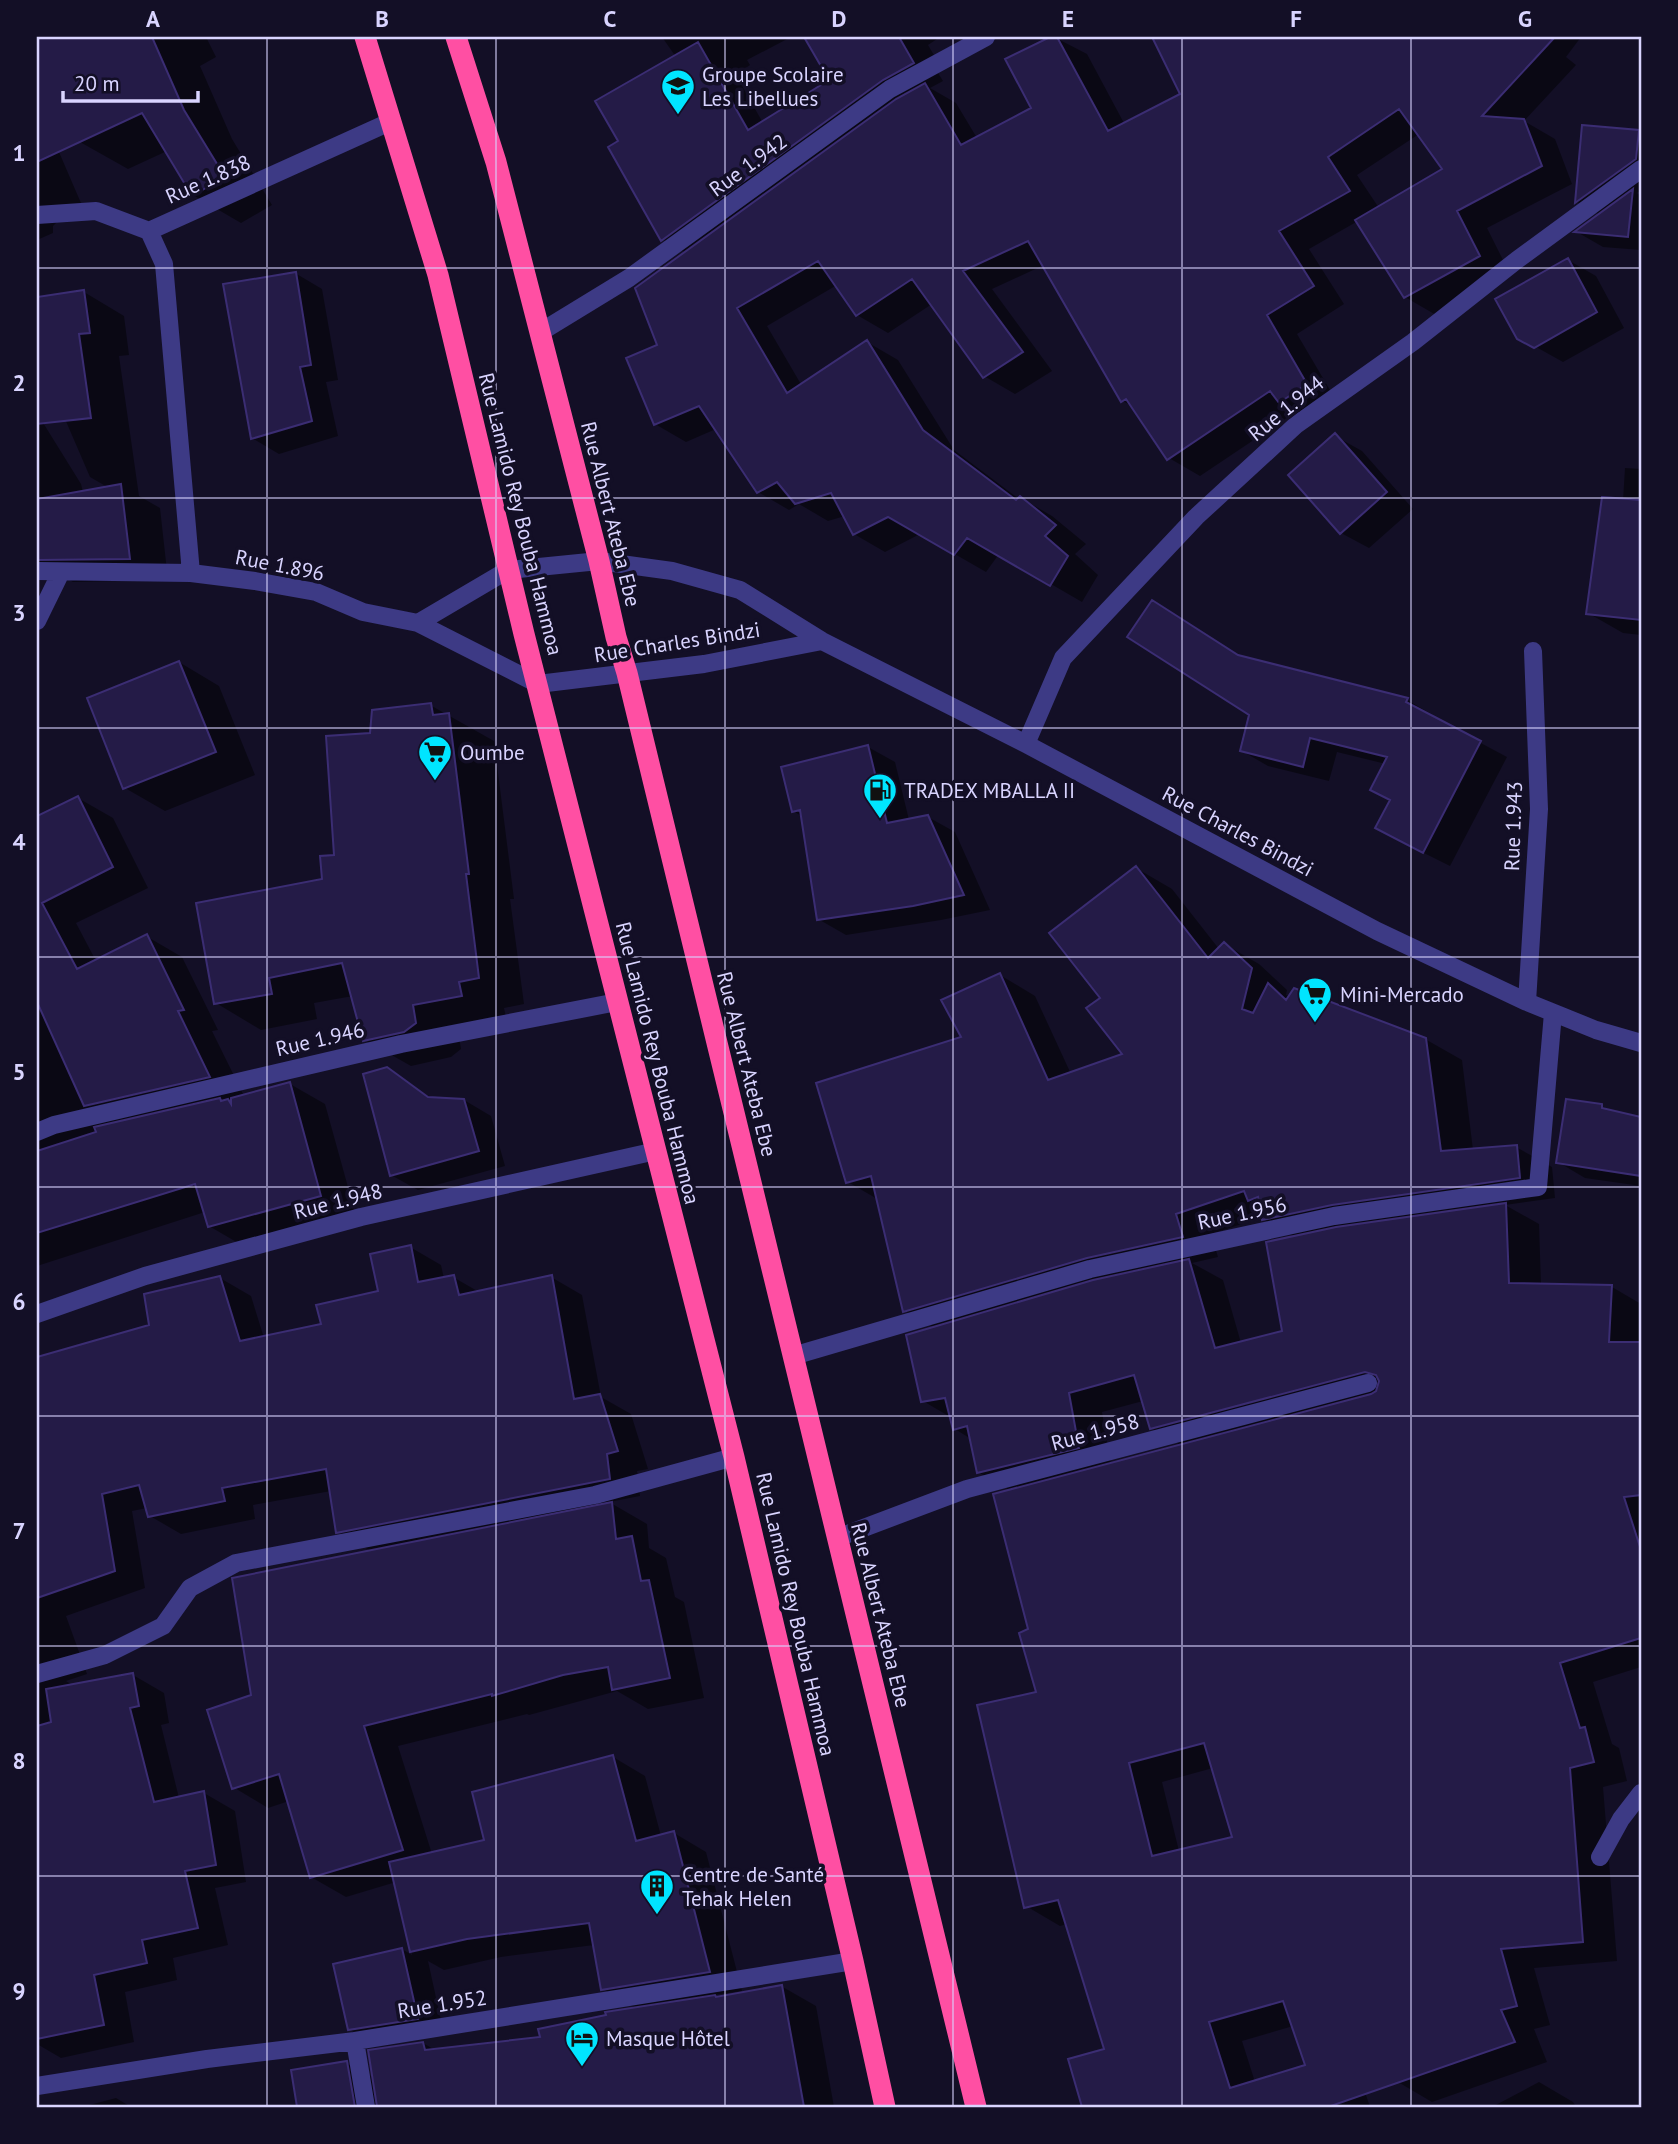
<svg xmlns="http://www.w3.org/2000/svg" width="1678" height="2144" font-family="'PT Sans',sans-serif">
<style>
.shadow{fill:#0007;fill-rule:evenodd}
.building{fill:#241b47;stroke:#3b2d73;stroke-width:2;fill-rule:evenodd}
.lines{fill:none;stroke-linecap:round;stroke-linejoin:round}
.minor{stroke:#3d3a85;stroke-width:18}
.highway{stroke:#ff4fa3;stroke-width:21}
.grid{fill:none;stroke:#d9d4ff;stroke-width:2;stroke-opacity:0.55}
.labels{text-anchor:middle;dominant-baseline:central;stroke-width:7;stroke-linejoin:round;paint-order:stroke}
.poi-label{font-size:21px;fill:#d9d4ff;stroke:#130f26;text-anchor:start}
.street-label{font-size:21px;fill:#d9d4ff;stroke:#130f26}
.neatline{fill:none;stroke:#d9d4ff;stroke-width:2.5}
.grid-label{font-size:23px;text-anchor:middle;font-weight:bold;fill:#d9d4ff}
</style>
<rect width="100%" height="100%" fill="#130f26"/>
<path class="shadow" d="M49,37H206L216,57L200,66L232,139L272,205L241,223L193,195L167,151L128,169L80,142L37,61V58L55,48Z
M662,37H791L747,60L750,65L736,75L763,123L831,81L806,37H940L928,45L938,62L933,65L943,81L930,88L956,103L977,138L1033,108L1007,60L1054,37L1087,54L1125,125L1182,95L1154,37H1581L1566,57L1576,65L1524,121L1555,139L1572,184L1487,228L1510,274L1436,315L1405,297L1358,221L1309,249L1344,304L1297,334L1337,402L1312,420L1297,411L1200,476L1169,458L1133,407L1123,401L1044,265L992,289L1052,371L1015,394L984,376L932,304L888,333L857,315L837,285L767,326L802,386L867,342L898,360L954,450L1019,499L1021,498L1052,516L1086,544L1075,554L1098,575L1082,602L999,554L986,572L920,534L885,552L854,534L845,516L828,521L799,504L789,510L758,492L716,429L686,442L655,424L660,346L686,253L662,239L621,141L676,57ZM1419,134L1444,169L1379,208L1357,175Z
M1584,127L1641,133V190L1637,193L1641,196V250L1603,247L1577,232L1600,215L1577,202Z
M37,139L59,152L87,217L59,220L53,226V233L37,240Z
M1568,260L1596,276L1624,328L1563,362L1518,337Z
M295,273L322,289L338,380L326,382L338,436L279,454L252,438Z
M84,292L124,316L129,355L119,356L139,496L160,508L168,580L73,582L37,562V413L81,484L83,492L109,488L90,477L37,354V298Z
M1335,436L1362,451L1413,509L1369,548L1341,533Z
M1625,468L1641,469V635L1623,633L1588,613L1623,501Z
M1242,658L1407,700L1433,715L1432,717L1507,757L1450,866L1404,843L1392,800L1386,764L1337,752L1329,781L1268,766L1242,751L1251,714Z
M179,662L219,686L255,775L165,811L125,788Z
M430,705L494,741L514,899H510L524,1004L504,1008L507,1022L458,1030L461,1049L451,1057L411,1066L365,1040L353,996L314,1003L317,1019L261,1030L216,1003L324,881L336,856L371,735Z
M868,747L895,762L909,820L928,817L955,832L990,910L941,920L846,935L818,919L803,817L793,811Z
M78,798L113,818L148,888L76,923L96,961L146,936L182,957L218,1030L212,1031L244,1096L290,1084L325,1104L356,1216L245,1247L209,1226L205,1212L37,1266V818Z
M1136,868L1172,889L1219,949L1224,944L1259,964L1287,990L1286,995L1425,1039L1462,1060L1473,1150L1516,1147L1552,1167L1555,1198L1505,1205L1539,1224L1541,1285L1612,1287L1641,1304V1667L1593,1682L1612,1744L1619,1748L1627,1781L1603,1787L1617,1961L1534,1968L1550,2025L1534,2029L1547,2062L1432,2102L1398,2082L1338,2013L1242,2041L1255,2082L1361,2080L1370,2107H1084L1070,2061L1106,2050L1067,1924L1060,1926L1026,1906L1038,1694L1011,1491L978,1472L971,1439L955,1429L952,1418L923,1401L935,1328L905,1311L879,1200L848,1182L964,1038L1000,975L1035,996L1071,1074L1125,1055L1102,998ZM1263,1217V1219L1296,1238L1284,1332L1241,1343L1223,1280L1192,1263L1218,1257L1211,1234ZM1143,1401L1151,1428L1182,1446L1111,1464L1102,1412ZM1213,1768L1234,1838L1179,1851L1162,1782Z
M386,1069L433,1099L464,1100L491,1116L505,1166L418,1190L391,1175Z
M1602,1106L1612,1112L1641,1118V1186L1585,1178L1558,1162Z
M410,1247L441,1265L444,1279L453,1277L479,1292L551,1277L582,1295L601,1397L631,1414L648,1469L637,1471L640,1496L609,1502L647,1524L649,1548L666,1558L675,1597L684,1602L704,1698L648,1709L617,1691L529,1715L527,1714L398,1746L432,1854L487,1841L613,1757L645,1776L661,1836L674,1833L706,1852L742,1991L713,1995L718,1998L781,1986L816,2006L834,2107H299L293,2071L346,2063L375,2079L423,2043L435,2050L542,2039L637,2009L603,1989L594,1945L501,1957L444,1970L428,1961L444,2034L377,2045L349,2029L402,1949L412,1955L396,1882L346,1897L311,1877L289,1801L268,1808L233,1787L253,1696L371,1551L337,1531L331,1491L253,1505L255,1519L181,1534L150,1516L147,1508L132,1511L145,1588L66,1616L87,1674L66,1681L74,1686L133,1675L164,1693L169,1723L161,1725L179,1798L204,1793L235,1811L246,1882L215,1888L228,1945L173,1958L177,1980L125,1992L134,2042L61,2058L37,2044V1384L43,1382L37,1359L151,1327L220,1278L251,1296L264,1338L323,1325L380,1292Z
M1539,2082L1573,2102L1576,2107H1492Z
M116,2098L131,2107H82Z"/>
<path class="building" d="M37,37H152L184,110L225,177L192,196L142,113L37,162Z
M804,37H899L914,63L883,80L661,241L608,147L618,141L595,101L698,42L748,130L829,80Z
M1050,37H1057L1108,131L1180,94L1152,37H1555L1482,116L1524,119L1542,166L1457,211L1480,256L1404,298L1355,220L1442,169L1399,109L1328,157L1350,191L1279,231L1314,286L1267,315L1307,384L1279,403L1270,391L1167,460L1126,399L1121,402L1028,241L963,271L1023,352L983,378L912,279L856,316L818,261L737,308L787,393L867,340L923,430L1016,500L1020,496L1056,525L1045,536L1068,556L1050,586L967,538L954,555L888,517L853,535L831,493L795,504L777,482L757,493L699,406L654,425L626,358L657,345L635,288L896,99L925,83L961,145L1031,108L1005,59Z
M1582,125L1639,130L1636,159L1575,203Z
M1633,189L1628,237L1574,232Z
M1568,258L1597,312L1534,348L1517,339L1495,299Z
M296,272L311,365L300,367L312,421L251,439L223,284Z
M84,290L90,333L79,334L91,418L37,424V297Z
M1335,433L1387,492L1340,534L1288,475Z
M121,484L130,559L37,560V499Z
M1602,497L1641,500V620L1586,614Z
M1152,600L1238,655L1408,698L1406,702L1481,741L1423,853L1375,828L1390,800L1370,790L1387,757L1310,738L1303,767L1240,751L1249,715L1127,637Z
M179,661L216,752L123,789L87,698Z
M431,703L433,715L449,713L469,874H466L479,978L459,982L462,996L413,1005L416,1023L404,1032L363,1041L342,963L269,978L272,994L214,1004L196,903L322,879L320,856L334,855L326,736L370,733L372,710Z
M868,745L887,823L928,815L964,895L913,906L817,920L800,810L792,812L781,767Z
M78,796L113,867L42,903L77,969L147,934L184,1010L178,1011L210,1077L84,1106L37,1002V816Z
M1136,866L1208,958L1224,942L1252,968L1242,1009L1253,1013L1268,983L1286,1000L1294,988L1426,1038L1441,1151L1517,1145L1520,1178L1332,1205L1262,1220L1258,1197L1248,1201L1244,1191L1176,1214L1183,1237L1087,1258L903,1312L871,1176L846,1183L816,1083L961,1037L941,1000L1000,973L1048,1080L1122,1054L1086,1008L1100,998L1049,933Z
M387,1067L428,1097L464,1099L479,1151L390,1176L363,1074Z
M290,1082L321,1196L208,1227L195,1184L37,1233V1151L96,1132L94,1127L220,1098L221,1101L228,1099L231,1104V1098Z
M1566,1099L1602,1104V1108L1641,1117V1176L1556,1163Z
M1506,1203L1509,1283L1612,1285L1609,1342H1641V1495L1624,1497L1641,1550V1638L1560,1663L1580,1728L1585,1727L1594,1762L1570,1768L1583,1942L1501,1949L1517,2006L1501,2010L1515,2042L1328,2107H1082L1068,2059L1104,2049L1058,1900L1024,1908L977,1705L1036,1692L1019,1633L1028,1629L993,1494L1371,1394L1376,1391L1379,1381L1376,1375L1365,1372L1150,1429L1134,1375L1069,1393L1079,1448L977,1473L967,1426L953,1430L945,1398L921,1402L906,1335L1093,1280L1189,1259L1215,1348L1282,1331L1266,1242L1336,1227ZM1204,1743L1232,1837L1152,1856L1129,1763ZM1283,2001L1305,2065L1230,2088L1209,2022Z
M411,1245L418,1282L454,1275L459,1295L552,1275L574,1399L600,1394L618,1451L607,1454L610,1479L336,1533L326,1469L222,1488L225,1501L148,1517L139,1485L102,1494L115,1571L37,1598V1357L149,1325L144,1294L220,1276L240,1341L321,1324L316,1305L378,1291L370,1254Z
M612,1502L616,1539L632,1536L641,1581L649,1580L670,1678L612,1690L608,1667L563,1675L492,1696V1694L364,1726L403,1850L310,1878L279,1774L232,1789L207,1710L251,1695L232,1578Z
M133,1673L139,1706L130,1708L154,1802L204,1791L216,1865L185,1871L198,1928L142,1940L147,1963L94,1975L104,2025L37,2039V1726L51,1722L46,1689Z
M613,1755L636,1841L674,1831L710,1972L601,1990L589,1923L467,1939L410,1952L389,1862L484,1840L472,1792Z
M402,1948L418,2019L348,2030L333,1964Z
M782,1985L804,2107H377L368,2050L423,2042L425,2050L540,2037L538,2029L606,2015L605,2012L715,1995L716,1997Z
M347,2061L355,2107H297L291,2070Z"/>
<g class="lines">
<path class="minor" d="M37,215L96,211L149,231L392,121
M149,231L164,264L191,573
M539,333L629,278L890,89L986,37
M37,571L191,573L255,581L316,592L363,612L418,623L538,684L704,664L822,641
M37,621L61,572
M418,623L508,570L599,561L672,571L740,590L822,641L1026,744L1377,931L1527,1002L1596,1030L1641,1043
M1026,744L1063,658L1196,517L1296,425L1413,342L1517,260L1641,169
M1527,1002L1539,809L1533,651
M37,1132L54,1125L401,1044L617,1002
M37,1314L145,1276L361,1217L656,1151
M793,1356L1090,1269L1334,1216L1538,1187L1553,1013
M837,1538L967,1489L1368,1383
M37,1674L105,1655L163,1626L190,1588L236,1563L595,1495L734,1457
M1600,1857L1621,1819L1641,1793
M355,2041L366,2107
M37,2086L207,2059L355,2041L853,1961"/>
<path class="highway" d="M365,37L438,275L524,634L734,1457L853,1961L885,2107
M456,37L496,162L599,561L616,637L627,673L976,2107"/>
</g>
<path class="grid" d="M267,37V2107M496,37V2107M725,37V2107M953,37V2107M1182,37V2107M1411,37V2107M37,268H1641M37,498H1641M37,728H1641M37,957H1641M37,1187H1641M37,1416H1641M37,1646H1641M37,1876H1641"/>
<defs>
<g id="school-pin" transform="scale(1.75)"><path d="M0 17L-7.5 6A9.5 9.5 0 1 1 7.5 6Z" fill="#00e5ff" stroke="#130f26"/><path d="M0-5L7-2L0 1L-7-2ZM-4 1L0 2.5L4 1V4Q0 6-4 4Z" fill="#111"/></g>
<g id="supermarket-pin" transform="scale(1.75)"><path d="M0 17L-7.5 6A9.5 9.5 0 1 1 7.5 6Z" fill="#00e5ff" stroke="#130f26"/><path d="M-6-5.5h2.5l.6 2H6L4.5 2H-2.5L-4.4-4H-6ZM-1.5 3.2a1.3 1.3 0 1 0 .1 0ZM3 3.2a1.3 1.3 0 1 0 .1 0Z" fill="#111"/></g>
<g id="fuel-pin" transform="scale(1.75)"><path d="M0 17L-7.5 6A9.5 9.5 0 1 1 7.5 6Z" fill="#00e5ff" stroke="#130f26"/><path d="M-5.5-6h7V0h2V4h1.3V-2.5L3-4.5l.8-.8L6-3V5H2.5V1h-1V6h-7ZM-4.2-4.7v3.2H.2V-4.7Z" fill="#111"/></g>
<g id="building-pin" transform="scale(1.75)"><path d="M0 17L-7.5 6A9.5 9.5 0 1 1 7.5 6Z" fill="#00e5ff" stroke="#130f26"/><path d="M-4-6H4V6H1V3H-1V6H-4ZM-2.5-4.3h1.7v1.8h-1.7ZM.8-4.3h1.7v1.8H.8ZM-2.5-1h1.7V.8h-1.7ZM.8-1h1.7V.8H.8Z" fill="#111"/></g>
<g id="hotel-pin" transform="scale(1.75)"><path d="M0 17L-7.5 6A9.5 9.5 0 1 1 7.5 6Z" fill="#00e5ff" stroke="#130f26"/><path d="M-6-4.5h1.5V1H6V5H4.5V3h-9V5H-6ZM-4 0a1.8 1.8 0 1 1 3.6 0ZM.5 0V-2.5h3Q6-2.5 6 0Z" fill="#111"/></g>
</defs>
<g fill-rule="evenodd">
<use href="#school-pin" x="678" y="86"/>
<use href="#supermarket-pin" x="435" y="752"/>
<use href="#fuel-pin" x="880" y="790"/>
<use href="#supermarket-pin" x="1315" y="994"/>
<use href="#building-pin" x="657" y="1886"/>
<use href="#hotel-pin" x="582" y="2038"/>
</g>
<g class="labels">
<g class="poi-label">
<text x="702" y="74">Groupe Scolaire<tspan x="702" dy="24">Les Libellues</tspan></text>
<text x="460" y="752">Oumbe</text>
<text x="904" y="790">TRADEX MBALLA II</text>
<text x="1340" y="994">Mini-Mercado</text>
<text x="682" y="1874">Centre de Santé<tspan x="682" dy="24">Tehak Helen</tspan></text>
<text x="606" y="2038">Masque Hôtel</text>
</g>
<g class="street-label">
<text transform="translate(748 165) rotate(-36)">Rue 1.942</text>
<text transform="translate(208 179) rotate(-24)">Rue 1.838</text>
<text transform="translate(1286 408) rotate(-39)">Rue 1.944</text>
<text transform="translate(521 514) rotate(76)">Rue Lamido Rey Bouba Hammoa</text>
<text transform="translate(611 514) rotate(76)">Rue Albert Ateba Ebe</text>
<text transform="translate(280 565) rotate(11)">Rue 1.896</text>
<text transform="translate(677 642) rotate(-9)">Rue Charles Bindzi</text>
<text transform="translate(1513 826) rotate(-88)">Rue 1.943</text>
<text transform="translate(1238 831) rotate(28)">Rue Charles Bindzi</text>
<text transform="translate(320 1039) rotate(-13)">Rue 1.946</text>
<text transform="translate(658 1063) rotate(76)">Rue Lamido Rey Bouba Hammoa</text>
<text transform="translate(747 1064) rotate(76)">Rue Albert Ateba Ebe</text>
<text transform="translate(338 1201) rotate(-14)">Rue 1.948</text>
<text transform="translate(1242 1213) rotate(-12)">Rue 1.956</text>
<text transform="translate(1095 1432) rotate(-15)">Rue 1.958</text>
<text transform="translate(796 1614) rotate(77)">Rue Lamido Rey Bouba Hammoa</text>
<text transform="translate(881 1615) rotate(76)">Rue Albert Ateba Ebe</text>
<text transform="translate(442 2004) rotate(-9)">Rue 1.952</text>
</g>
</g>
<rect width="1678" height="2144" fill="none" stroke="#130f26" stroke-width="77"/>
<path d="M63 91v10h135v-10" fill="none" stroke="#d9d4ff" stroke-width="3.5"/>
<text x="74" y="91" font-size="21" fill="#d9d4ff" stroke="#130f26" stroke-width="5" paint-order="stroke">20 m</text>
<rect x="38" y="38" width="1602" height="2068" class="neatline"/>
<g class="grid-label">
<text x="153" y="27">A</text>
<text x="382" y="27">B</text>
<text x="610" y="27">C</text>
<text x="839" y="27">D</text>
<text x="1068" y="27">E</text>
<text x="1296" y="27">F</text>
<text x="1525" y="27">G</text>
<text x="19" y="161">1</text>
<text x="19" y="391">2</text>
<text x="19" y="621">3</text>
<text x="19" y="850">4</text>
<text x="19" y="1080">5</text>
<text x="19" y="1310">6</text>
<text x="19" y="1539">7</text>
<text x="19" y="1769">8</text>
<text x="19" y="1999">9</text>
</g>
</svg>
